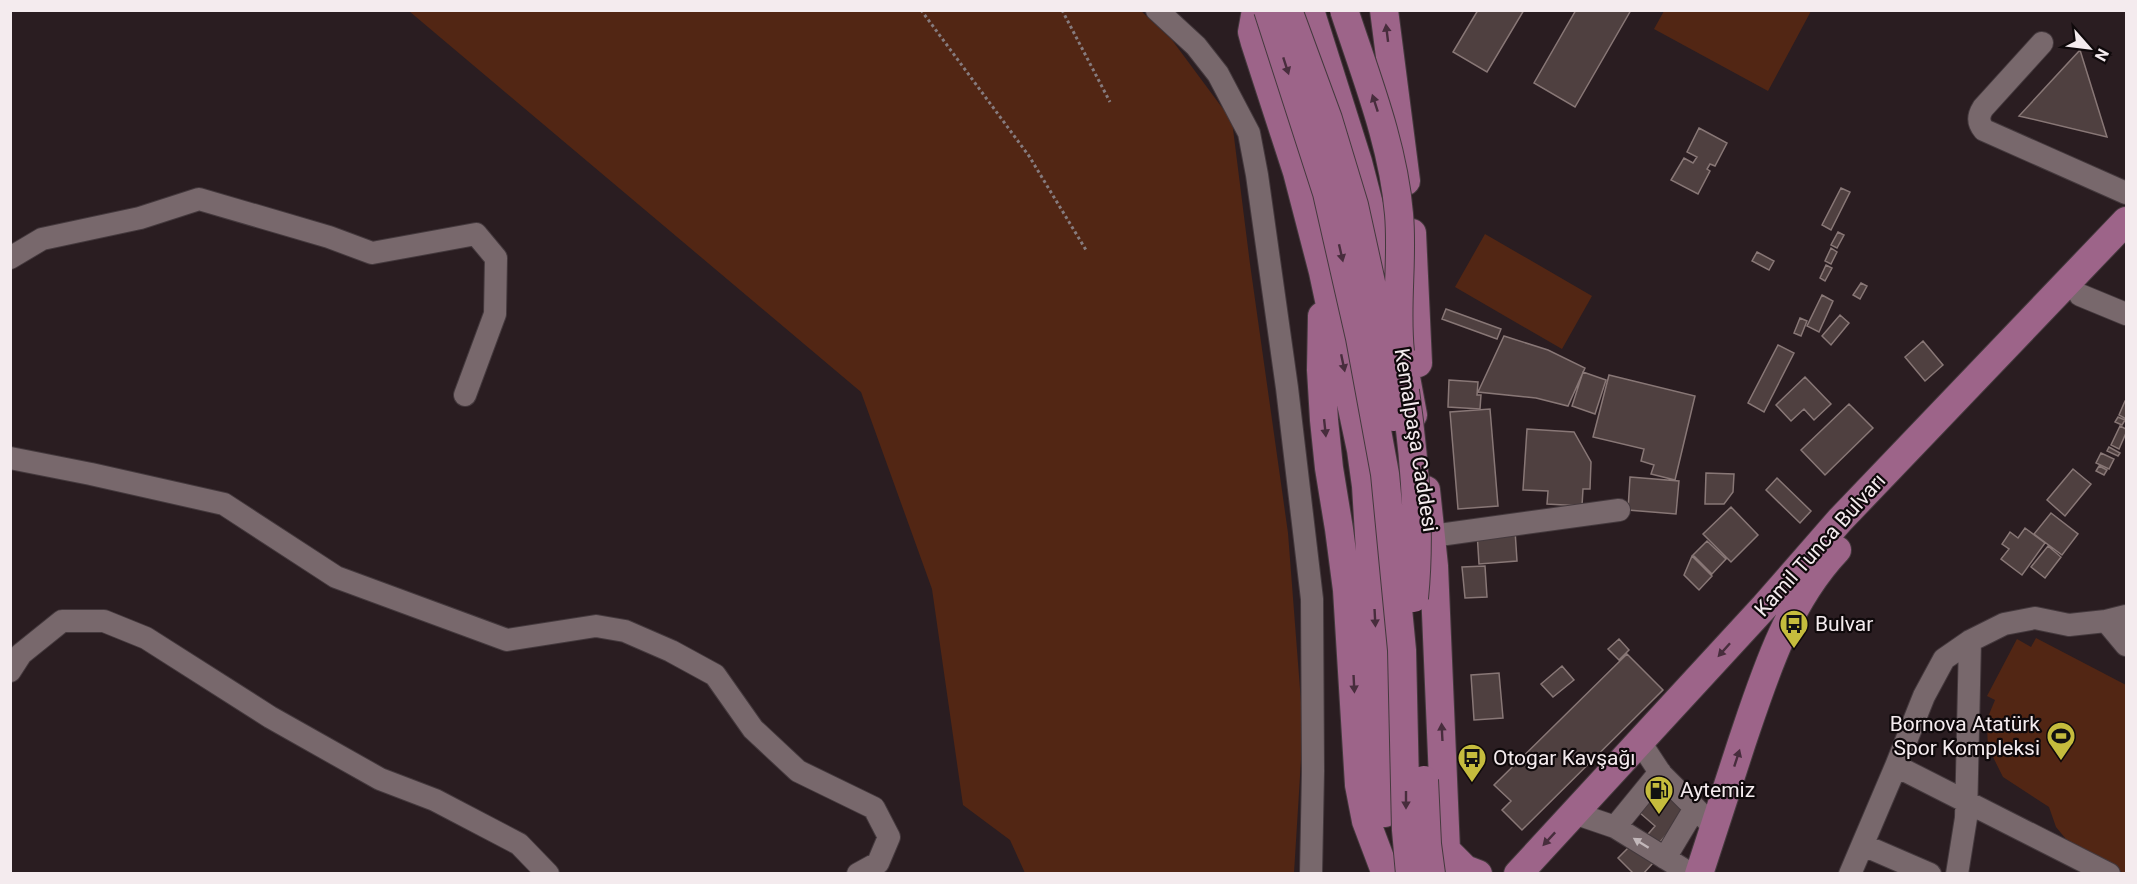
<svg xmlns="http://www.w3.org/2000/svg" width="2137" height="884" font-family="Roboto,sans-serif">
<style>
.green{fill:#522614}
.building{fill:#4f4040;stroke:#887776;stroke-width:1.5}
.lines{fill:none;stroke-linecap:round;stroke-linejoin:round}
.minor-casing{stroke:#44393d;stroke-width:24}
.major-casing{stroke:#44393d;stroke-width:30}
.path{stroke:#867b7e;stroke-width:3;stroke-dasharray:3 3;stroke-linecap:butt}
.minor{stroke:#78686c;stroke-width:22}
.major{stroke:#9d6489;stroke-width:28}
.major-bridge-casing{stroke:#44393d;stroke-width:30;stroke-linecap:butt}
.major-bridge{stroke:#9d6489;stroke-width:28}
.oneway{fill:#482d3d}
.oneway2{fill:#c2b7ba}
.labels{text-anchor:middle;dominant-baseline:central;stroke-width:4.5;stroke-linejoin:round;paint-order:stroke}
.street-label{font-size:21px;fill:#f4ebee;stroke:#0f090b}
.poi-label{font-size:21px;fill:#f4ebee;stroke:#0f090b;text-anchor:start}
</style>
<rect width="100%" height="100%" fill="#2a1d21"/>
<path class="green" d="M1140,10L1172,40L1232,121L1250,264L1288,533L1303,728L1294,873H1025L1010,840L963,805L932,589L861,392L409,11Z
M1664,11V10L1811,11L1768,91L1654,29Z
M1485,234L1592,296L1562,349L1455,287Z
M2036,638L2126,685V873L2099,866L2075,850L2056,827L2049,807L2003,777L1988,747L1987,727L1988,717L1995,700L1987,696L2017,639L2031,647Z"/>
<path class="building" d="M1478,10H1524L1487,72L1453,52Z
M1576,10H1631L1575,107L1534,83Z
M2080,50L2107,137L2019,116Z
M1699,128L1727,143L1715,166L1710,164L1707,169L1710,171L1698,194L1671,180L1684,158L1693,163L1697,157L1687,152Z
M1841,188L1850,192L1831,230L1822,225Z
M1838,232L1844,235L1837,248L1831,245Z
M1831,248L1837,252L1831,264L1825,261Z
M1757,252L1774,261L1769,270L1752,261Z
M1826,265L1832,268L1825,281L1820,278Z
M1861,283L1867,286L1860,299L1853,295Z
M1822,295L1833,301L1819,332L1807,326Z
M1446,309L1501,329L1497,339L1442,319Z
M1840,315L1849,323L1831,345L1822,336Z
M1800,318L1807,321L1801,336L1794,333Z
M1504,336L1548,350L1585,368L1568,406L1536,398L1478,392Z
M1923,341L1943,365L1925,381L1905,357Z
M1778,345L1794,353L1764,412L1748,403Z
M1583,372L1606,380L1595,414L1572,406Z
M1609,375L1695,396L1675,480L1651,474L1654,465L1641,461L1644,449L1593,437Z
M1805,377L1831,404L1814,420L1804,409L1791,421L1776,405Z
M1449,380L1478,382L1477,395H1481L1480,409L1448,407Z
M2125,401H2126V419L2119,415Z
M1849,404L1873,428L1825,475L1801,450Z
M1490,409L1498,506L1458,509L1450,412Z
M2118,417L2125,420L2122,425L2115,422Z
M2120,426L2126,429V433L2119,449L2111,445Z
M1527,429L1574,432L1591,462L1590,489H1583L1582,506L1547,504L1548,491L1523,490Z
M2109,447L2120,453L2118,456L2107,451Z
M2101,453L2114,459L2109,469L2096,463Z
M2099,466L2107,470L2104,475L2096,471Z
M2073,469L2091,484L2065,516L2047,500Z
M1706,473L1734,474L1733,492L1724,504H1705Z
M1630,477L1679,481L1676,514L1628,510Z
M1777,478L1811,511L1800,523L1766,490Z
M1731,507L1758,535L1731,562L1703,534Z
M2051,513L2078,534L2062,555L2034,534Z
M2025,528L2045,543L2022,575L2001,559L2009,549L2002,544L2010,532L2018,538Z
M1515,530L1517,561L1479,564L1477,532Z
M1707,541L1726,559L1712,574L1693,555Z
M2048,546L2061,557L2045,578L2031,567Z
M1692,556L1712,576L1699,590L1684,575Z
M1485,566L1487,597L1465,598L1462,567Z
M1619,639L1629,650L1619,660L1608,649Z
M1627,654L1663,690L1522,830L1502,810L1511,801L1494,785Z
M1562,666L1574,680L1553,697L1541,684Z
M1499,673L1503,718L1474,720L1471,675Z
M1660,790L1686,812L1647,857L1637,847L1655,826L1640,813Z
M1633,843L1653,863L1643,874H1634L1618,858Z"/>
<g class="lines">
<g class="minor-casing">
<path id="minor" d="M1157,10L1196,46L1218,74L1249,133L1257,175L1287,388L1312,599L1313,771L1311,874
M2042,43L1983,108C1978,116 1978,123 1984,130L2126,193
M10,258L42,239L140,218L199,199L329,237L372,253L476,234L496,258L495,314L465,395
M2080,295L2126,314
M10,458L91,474L224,504L336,577L507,640L596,626L625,631L671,651L715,675L753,729L798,771L874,808L889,837L878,863L858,874
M1432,536L1619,510
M2106,621L2126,645
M10,671L21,654L62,621H104L146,638L270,717L380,779L435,800L519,844L548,874
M1640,742L1661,774L1714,827
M1896,766L2109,874
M1574,813L1615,827L1691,874
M1615,827L1660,772
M1863,845L1930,874
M1665,858L1695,808
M1850,874L1896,766L1924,696L1944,659L1970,641L2004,624L2035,618L2069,625L2106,621L2126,616
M1957,874L1966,818L1970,641"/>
</g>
<g class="major-casing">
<path id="major" d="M1256,10L1252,32L1255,43L1297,172L1323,272L1361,450L1366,486L1371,567L1385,813
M1310,10L1358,162L1387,274L1413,415
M1384,10L1406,181
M1412,233L1418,363
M1322,316L1321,370L1324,420L1329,468L1339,529L1347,590L1359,785L1366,821L1386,874
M1426,490L1434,566L1446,850L1451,874
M1446,850L1465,869L1478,874
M1518,874L1764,607L1840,520L2126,221
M1699,874C1713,830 1728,786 1742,742C1765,674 1787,603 1837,550"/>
</g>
<path class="path" d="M921,10L1029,156L1086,250
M1062,10L1110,102"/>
<use href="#minor" class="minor"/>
<use href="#major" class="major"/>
<g class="major-bridge-casing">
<path id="major-bridge" d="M1268,10L1327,193L1360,338L1385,474L1402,650L1406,830L1410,874
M1288,10L1328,119L1354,205L1385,346L1393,417
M1344,10C1366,77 1393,144 1399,214C1403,260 1395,306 1400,352
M1405,391C1415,460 1421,530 1414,598
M1424,780L1427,844L1431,874"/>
</g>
<use href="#major-bridge" class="major-bridge"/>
</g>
<defs><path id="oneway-solid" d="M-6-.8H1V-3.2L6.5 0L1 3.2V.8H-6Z" transform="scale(1.5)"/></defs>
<g class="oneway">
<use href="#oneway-solid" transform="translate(1387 33) rotate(-97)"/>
<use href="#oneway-solid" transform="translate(1286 66) rotate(72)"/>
<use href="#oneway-solid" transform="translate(1375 103) rotate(-108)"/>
<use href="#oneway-solid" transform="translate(1341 253) rotate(77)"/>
<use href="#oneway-solid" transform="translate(1343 363) rotate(78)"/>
<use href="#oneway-solid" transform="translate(1325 428) rotate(84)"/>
<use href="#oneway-solid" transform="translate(1375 618) rotate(87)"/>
<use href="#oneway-solid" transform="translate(1724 650) rotate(132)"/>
<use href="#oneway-solid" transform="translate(1354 684) rotate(87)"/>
<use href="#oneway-solid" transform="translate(1442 732) rotate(-93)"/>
<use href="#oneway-solid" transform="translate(1737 758) rotate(-72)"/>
<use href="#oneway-solid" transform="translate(1406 800) rotate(90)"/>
<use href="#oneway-solid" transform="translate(1549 839) rotate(133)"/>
</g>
<use class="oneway2" href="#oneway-solid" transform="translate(1641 843) rotate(-148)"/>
<defs>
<g id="bus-pin" transform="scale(1.5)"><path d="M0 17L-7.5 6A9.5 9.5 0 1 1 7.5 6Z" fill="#c5bc3d" stroke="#0f090b"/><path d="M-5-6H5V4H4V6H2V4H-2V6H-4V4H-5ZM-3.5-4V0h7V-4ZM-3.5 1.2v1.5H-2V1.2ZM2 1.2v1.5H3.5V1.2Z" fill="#111"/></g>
<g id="stadium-pin" transform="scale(1.5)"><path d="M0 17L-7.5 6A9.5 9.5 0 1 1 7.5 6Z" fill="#c5bc3d" stroke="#0f090b"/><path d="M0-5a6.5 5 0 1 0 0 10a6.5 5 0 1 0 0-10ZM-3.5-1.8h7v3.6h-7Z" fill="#111"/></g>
<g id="fuel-pin" transform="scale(1.5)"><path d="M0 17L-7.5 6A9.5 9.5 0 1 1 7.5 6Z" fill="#c5bc3d" stroke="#0f090b"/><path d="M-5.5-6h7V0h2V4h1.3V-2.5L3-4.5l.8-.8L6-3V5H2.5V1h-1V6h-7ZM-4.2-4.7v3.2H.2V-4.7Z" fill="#111"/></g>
</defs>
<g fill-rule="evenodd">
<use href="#bus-pin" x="1794" y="624"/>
<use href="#stadium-pin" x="2061" y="736"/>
<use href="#bus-pin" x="1472" y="758"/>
<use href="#fuel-pin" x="1659" y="790"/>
</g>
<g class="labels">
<g class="street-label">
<text transform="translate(1416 440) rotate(81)">Kemalpaşa Caddesi</text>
<text transform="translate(1820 545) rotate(-48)">Kamil Tunca Bulvarı</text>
</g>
<g class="poi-label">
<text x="1815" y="624">Bulvar</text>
<text x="2040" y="724" text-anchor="end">Bornova Atatürk<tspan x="2040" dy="24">Spor Kompleksi</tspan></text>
<text x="1493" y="758">Otogar Kavşağı</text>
<text x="1680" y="790">Aytemiz</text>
</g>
</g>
<rect width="2137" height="884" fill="none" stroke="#f4ebee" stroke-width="24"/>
<g transform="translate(2089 48) rotate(118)" stroke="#0f090b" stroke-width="4.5" paint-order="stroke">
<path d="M0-4.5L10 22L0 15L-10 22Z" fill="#f4ebee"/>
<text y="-9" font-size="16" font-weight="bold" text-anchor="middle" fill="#f4ebee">N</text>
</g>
</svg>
